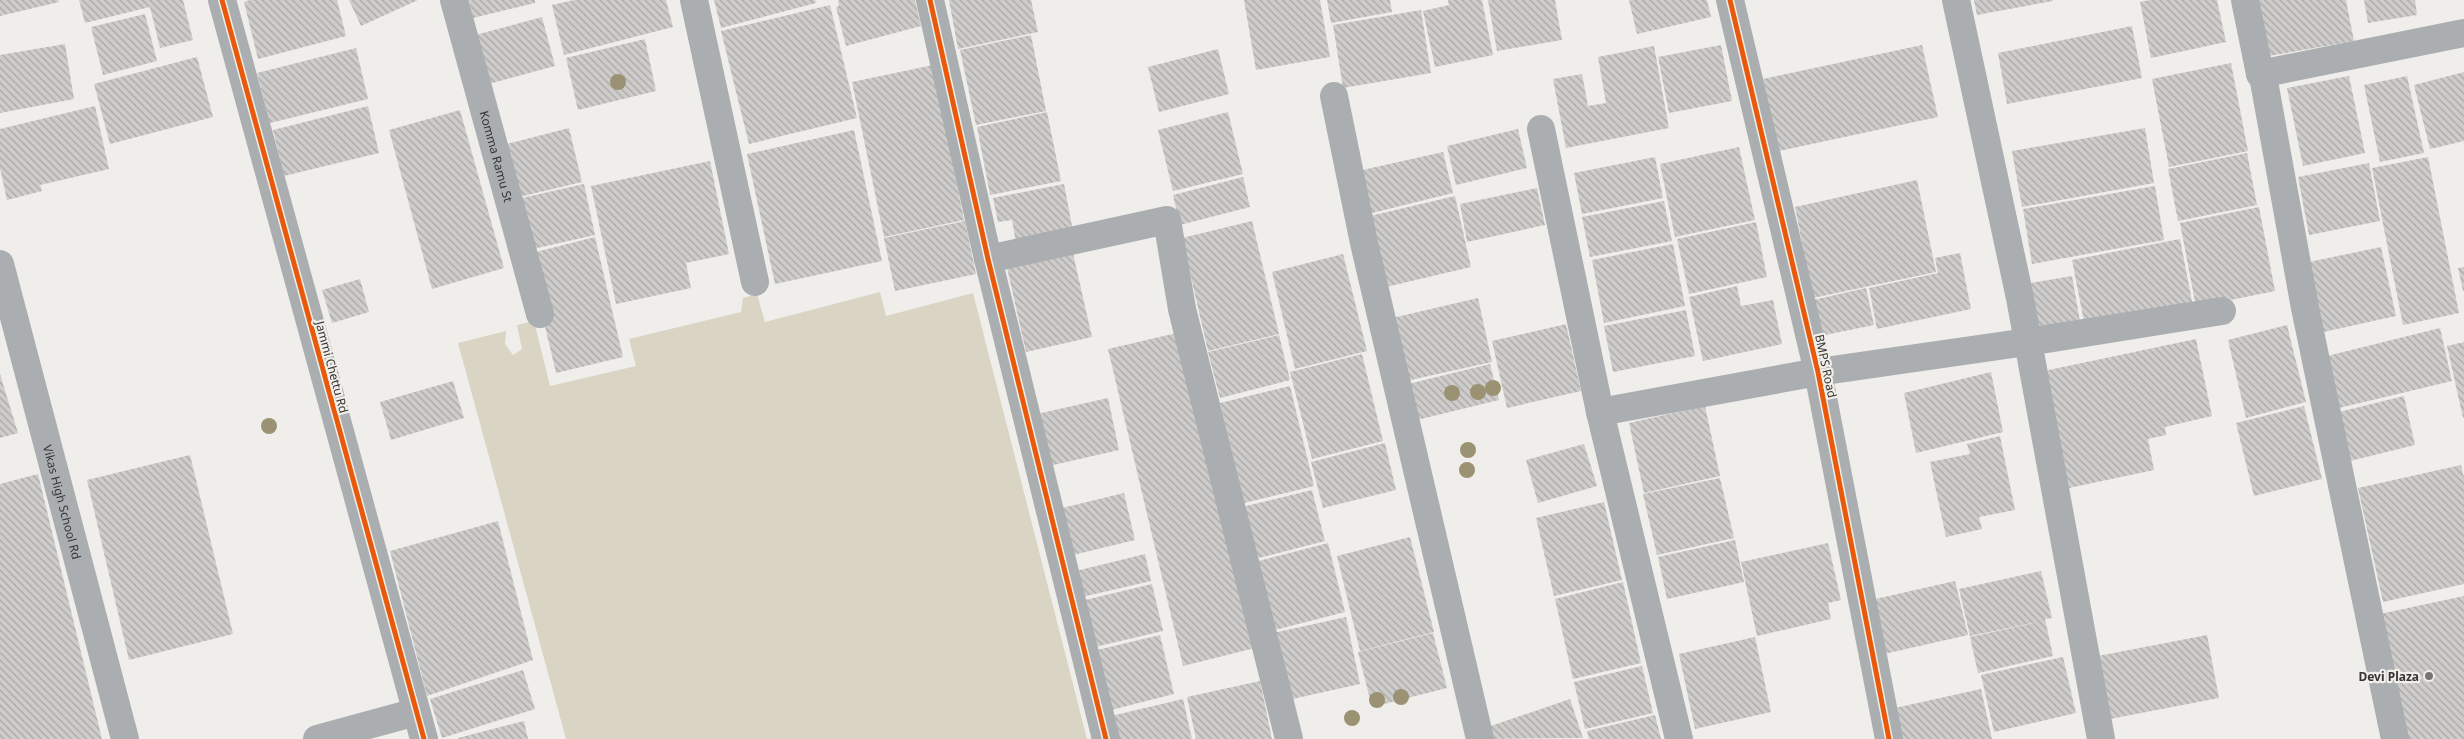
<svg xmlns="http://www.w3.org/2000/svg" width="2464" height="739" font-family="'Noto Sans',sans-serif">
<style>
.park{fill:#d9d4c3}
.building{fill:url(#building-back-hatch)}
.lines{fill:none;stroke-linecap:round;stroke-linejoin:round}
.street{stroke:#aaaeb0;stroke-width:28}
.cycleway-casing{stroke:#f1efea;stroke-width:8}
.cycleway{stroke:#e8590c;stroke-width:5}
.tree{fill:#9a9272}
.poi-dot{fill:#777673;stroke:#f1efea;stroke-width:2}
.labels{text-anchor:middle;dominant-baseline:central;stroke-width:4.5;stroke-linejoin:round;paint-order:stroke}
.street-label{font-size:12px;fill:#363533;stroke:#f1efea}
.poi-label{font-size:12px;font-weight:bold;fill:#363533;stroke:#f1efea;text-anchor:end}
</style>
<defs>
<pattern id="building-back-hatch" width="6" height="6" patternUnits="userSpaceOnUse" patternTransform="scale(1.25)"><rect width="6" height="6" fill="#cecdcb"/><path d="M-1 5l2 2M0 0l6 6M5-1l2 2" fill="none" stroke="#a8a7a5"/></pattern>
</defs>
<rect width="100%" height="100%" fill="#f0eeeb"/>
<path class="park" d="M880,292L886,316L973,293L1087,739H566L458,343L506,331L505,344L513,355L522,349L517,325L534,321L550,386L636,366L629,339L741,312L743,298L757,294L765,322Z"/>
<path class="building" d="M0,0H58L59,2L0,16Z
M79,0H183L193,40L160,48L150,7L85,23Z
M250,0H337L346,36L258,59L244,2Z
M349,0H418L361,26Z
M469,0H535V3L473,18Z
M574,0H666L673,27L564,55L552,5Z
M714,0H815L816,3L721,28Z
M838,0H915L921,26L846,46L836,7L839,6Z
M949,0H1031L1038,32L958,49Z
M1244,0H1320L1330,57L1256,70Z
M1327,0H1390L1392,12L1331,23Z
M1448,0H1482L1493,55L1435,67L1423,11L1449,5Z
M1488,0H1555L1562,40L1497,51Z
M1629,0H1707L1711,17L1637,34Z
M1974,0H2053V1L1977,15Z
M2150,0H2217L2226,42L2151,58L2140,2Z
M2259,0H2346L2354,41L2269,56Z
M2364,0H2415L2417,15L2368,23Z
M830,5L857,118L749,144L721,31Z
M1421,10L1431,73L1343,88L1333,25Z
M145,14L157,61L103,75L91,27Z
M542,17L555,66L485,85L472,36Z
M2132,26L2142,78L2007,104L1998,53Z
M1031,35L1046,111L976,125L960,50Z
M645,39L656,91L578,110L566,58Z
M65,44L74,99L0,113V55Z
M1721,45L1732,101L1669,113L1658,57Z
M1922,45L1938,117L1779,151L1763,79Z
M1654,46L1669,128L1566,148L1553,79L1582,74L1588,106L1606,103L1598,57Z
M356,48L368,99L270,123L257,73Z
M1218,49L1229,94L1159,112L1148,67Z
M197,57L213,117L110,144L94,84Z
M2231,63L2248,151L2169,167L2152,79Z
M933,65L964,220L884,237L852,82Z
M2464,72V141L2430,149L2414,85Z
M2349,76L2365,153L2303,166L2287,88Z
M2407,76L2424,153L2380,162L2364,85Z
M95,106L109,169L40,185L42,191L7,200L0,168V129Z
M368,106L379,153L284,176L273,130Z
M460,110L504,268L432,289L389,130Z
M1047,112L1061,181L990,195L977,127Z
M1228,112L1243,174L1173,191L1158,130Z
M569,128L582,182L515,198L503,145Z
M2145,128L2154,183L2022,207L2012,151Z
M1518,129L1527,168L1456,185L1447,146Z
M854,130L882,261L775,284L747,154Z
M1739,147L1755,220L1675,237L1660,164Z
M1443,152L1453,193L1368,214L1358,171Z
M2247,153L2257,205L2178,221L2168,169Z
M1655,157L1663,198L1582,214L1574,173Z
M2428,157L2459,313L2403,325L2372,168Z
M710,161L729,254L686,263L691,288L616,304L591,186Z
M2369,163L2380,221L2309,235L2298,177Z
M1243,177L1250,207L1180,225L1173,195Z
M1917,180L1936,272L1813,298L1795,207Z
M584,184L595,235L524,251L513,200Z
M1064,184L1073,231L1016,243L1012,220L998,222L993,198Z
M2155,186L2164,240L2032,264L2023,209Z
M1537,188L1545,225L1467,242L1460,204Z
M1455,196L1471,267L1386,287L1370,216Z
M1664,201L1672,241L1590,257L1582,217Z
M2259,207L2275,291L2196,307L2180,223Z
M965,221L976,274L895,291L884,238Z
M1252,221L1279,334L1208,351L1182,238Z
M1756,222L1767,277L1689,294L1677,239Z
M595,237L623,357L556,373L528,254Z
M2180,239L2193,306L2085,327L2072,260Z
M1673,244L1685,306L1604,323L1592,260Z
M2381,247L2396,316L2319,333L2304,263Z
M1072,249L1092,337L1026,352L1006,263Z
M1960,253L1971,309L1877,329L1869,288L1938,273L1935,258Z
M1343,254L1367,351L1295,369L1272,272Z
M2464,267V291H2463L2458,268Z
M2072,276L2081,327L2040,334L2031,283Z
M360,279L369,312L332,323L322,290Z
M1737,286L1741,306L1773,300L1782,344L1703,361L1689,297Z
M1866,288L1874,325L1820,336L1813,300Z
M1478,298L1492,362L1406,381L1392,318Z
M1686,310L1695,356L1613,372L1604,326Z
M1566,324L1581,391L1507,408L1492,341Z
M2287,325L2306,402L2246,418L2228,340Z
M2440,328L2452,381L2339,408L2327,356Z
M1181,332L1255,648L1183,666L1108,349Z
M1279,335L1290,380L1220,398L1208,352Z
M2196,339L2212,416L2165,427L2166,435L2148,439L2154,470L2069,488L2044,371Z
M2464,342V418H2463L2447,346Z
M1362,354L1383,441L1312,459L1290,372Z
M1490,364L1499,400L1413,421L1404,385Z
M1991,372L2003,432L1916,453L1904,393Z
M0,374L18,433L0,438Z
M453,381L464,418L391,440L380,402Z
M1290,386L1314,486L1244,503L1220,403Z
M2404,396L2415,445L2350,461L2339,412Z
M1108,398L1119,450L1049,466L1037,414Z
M1705,406L1720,476L1644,493L1629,423Z
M2304,406L2322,479L2254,496L2236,423Z
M2000,436L2015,510L1979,517L1982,529L1946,537L1930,462L1970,454L1967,444Z
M1385,443L1396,490L1323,508L1311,462Z
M1584,444L1597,486L1538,503L1526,460Z
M190,455L233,634L129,660L87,480Z
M2461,465L2464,477V584L2383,602L2358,488Z
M38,474L102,739H0V484Z
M1720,478L1734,538L1657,555L1643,494Z
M1312,490L1325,541L1255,559L1242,507Z
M1124,493L1135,540L1073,555L1062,508Z
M1604,502L1622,580L1554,596L1536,518Z
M498,521L533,660L427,696L390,551Z
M1410,537L1434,632L1360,651L1337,556Z
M1735,540L1744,582L1667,599L1658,557Z
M1328,543L1345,612L1275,630L1258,561Z
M1828,543L1841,600L1828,603L1831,619L1757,636L1741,562Z
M1145,554L1151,581L1082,597L1076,571Z
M2041,571L2052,618L2045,619L2053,656L1978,673L1970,637L2038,622L1970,636L1959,589Z
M1955,581L1968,635L1884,654L1871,600Z
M1623,582L1641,663L1573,679L1555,599Z
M1152,584L1163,631L1095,647L1085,600Z
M2464,596V739H2407L2380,614Z
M1346,617L1360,684L1288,700L1273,633Z
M1433,633L1447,688L1372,707L1358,652Z
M1160,635L1174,694L1111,710L1097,650Z
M2207,635L2219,698L2110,719L2098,656Z
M1755,637L1771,712L1695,729L1679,654Z
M2063,657L2076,713L1994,732L1981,675Z
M1642,666L1653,713L1585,729L1574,682Z
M523,670L535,709L442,738L430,699Z
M1260,681L1272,739H1196L1187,697Z
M1981,689L1992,739H1902L1895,708Z
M1183,699L1192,739H1116L1111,716Z
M1570,699L1583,738L1488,739L1485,728Z
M1655,715L1661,739H1589L1587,731Z
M524,721L528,739H458V738Z"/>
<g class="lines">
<g class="street">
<path d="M222,0L424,739"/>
<path id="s1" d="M454,0L540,314"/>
<path d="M694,0L755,282"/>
<path d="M930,0L988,259L1106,739"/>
<path d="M1730,0L1818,372L1889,739"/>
<path d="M1956,0L2020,298L2101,739"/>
<path d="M2245,0L2260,74L2263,76L2305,308L2395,739"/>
<path d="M2260,74L2464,33"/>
<path d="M1334,96L1364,243L1480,739"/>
<path d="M1541,129L1600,412L1679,739"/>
<path d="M988,259L1167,220L1182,309L1289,739"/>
<path id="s2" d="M0,264L125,739"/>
<path d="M1600,412L1818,372L2027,342L2222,311"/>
<path d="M317,739L416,712"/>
</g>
<g class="cycleway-casing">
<path id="cycleway" d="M222,0L424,739
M930,0L988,259L1106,739
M1730,0L1818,372L1889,739"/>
</g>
<use href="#cycleway" class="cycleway"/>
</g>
<g class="tree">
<circle cx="618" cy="82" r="8"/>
<circle cx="1493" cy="388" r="8"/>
<circle cx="1478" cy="392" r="8"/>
<circle cx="1452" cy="393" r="8"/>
<circle cx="269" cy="426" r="8"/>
<circle cx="1468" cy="450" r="8"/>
<circle cx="1467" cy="470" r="8"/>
<circle cx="1401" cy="697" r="8"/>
<circle cx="1377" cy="700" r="8"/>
<circle cx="1352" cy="718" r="8"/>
</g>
<circle class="poi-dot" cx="2429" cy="676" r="5"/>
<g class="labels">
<g class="street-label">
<text stroke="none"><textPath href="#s1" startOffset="162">Komma Ramu St</textPath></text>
<text transform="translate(1826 366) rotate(78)">BMPS Road</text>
<text transform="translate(332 367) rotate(75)">Jammi Chettu Rd</text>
<text stroke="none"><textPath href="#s2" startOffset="246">Vikas High School Rd</textPath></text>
</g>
<g class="poi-label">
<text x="2419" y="676">Devi Plaza</text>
</g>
</g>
</svg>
